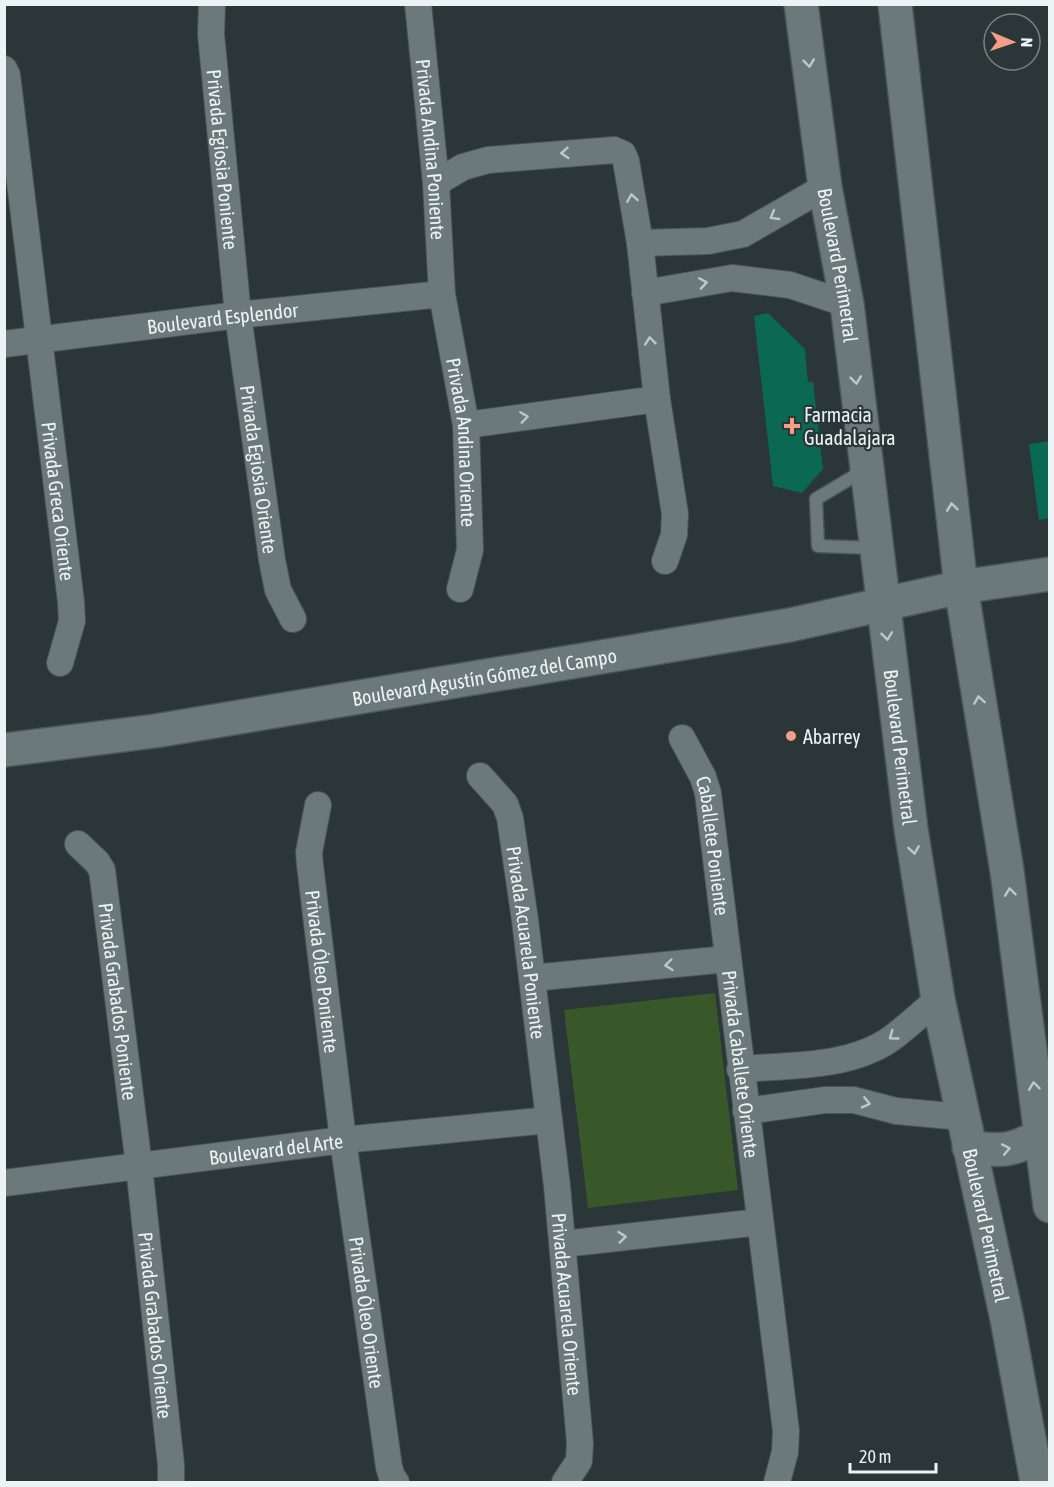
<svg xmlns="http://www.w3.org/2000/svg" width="1054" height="1487" font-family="'Asap Condensed',sans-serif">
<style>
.green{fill:#38582a}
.building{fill:#0b6953}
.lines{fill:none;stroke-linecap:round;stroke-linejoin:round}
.lane-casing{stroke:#4b5556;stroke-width:15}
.street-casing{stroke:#4b5556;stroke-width:28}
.secondary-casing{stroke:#4b5556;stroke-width:36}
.lane{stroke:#6c797a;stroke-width:12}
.street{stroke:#6c797a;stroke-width:26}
.secondary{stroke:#6c797a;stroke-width:33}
.oneway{stroke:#bfc8c9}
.poi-dot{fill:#f49e8a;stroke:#2a3637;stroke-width:2}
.labels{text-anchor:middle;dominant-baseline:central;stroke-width:4.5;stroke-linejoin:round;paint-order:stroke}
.street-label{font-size:20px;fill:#ecf3f4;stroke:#2a3637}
.poi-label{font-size:20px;fill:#ecf3f4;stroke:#2a3637;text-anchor:start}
</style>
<rect width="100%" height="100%" fill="#2a3637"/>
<path class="green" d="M715,993L738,1190L588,1208L564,1010Z"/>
<path class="building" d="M768,313L805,349L808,382H813L823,469L802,493L773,486L754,316Z
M1050,441V518L1039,520L1029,444Z"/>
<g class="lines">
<g class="lane-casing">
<path id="lane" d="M866,469L816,499L818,546L876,548"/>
</g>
<g class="street-casing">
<g id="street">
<path id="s1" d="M212,4L211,34L238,315L272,560L278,590L293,619"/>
<path id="s2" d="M418,4L436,183L442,294L466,425L470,550L460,589"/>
<path id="s3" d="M4,69L7,75L71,602L72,621L60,663"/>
<path d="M436,183L463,167L488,160L614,150L623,154L626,161L640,243L657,399L675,514L674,535L665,561"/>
<path d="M640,243L708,241L743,234L825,187"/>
<path d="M645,293L732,278L790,285L847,304"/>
<path id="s4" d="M4,344L238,315L442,294"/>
<path d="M466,425L657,399"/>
<path id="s5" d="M682,738L703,777L708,793L786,1431L785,1452L777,1482"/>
<path id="s6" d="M480,776L505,804L510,818L525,920L557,1186L580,1443L579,1461L565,1482"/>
<path id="s7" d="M318,805L309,852L310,865L343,1140L389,1467L392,1477L396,1482"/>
<path id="s8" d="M78,844L97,862L102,870L139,1166L171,1465V1482"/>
<path d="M532,978L727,959"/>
<path d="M740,1069C789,1065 851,1068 892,1038C908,1026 923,1012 938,999"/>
<path d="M746,1111L825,1100H854L896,1111L962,1117"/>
<path id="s9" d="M4,1183L343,1140L549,1120"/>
<path d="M563,1244L760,1222"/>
</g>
</g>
<g class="secondary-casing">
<g id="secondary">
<path id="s10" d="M801,4L825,187L847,304L911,829L938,999L1007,1319L1037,1482"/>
<path d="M895,4L961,587L1007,871L1050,1206"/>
<path id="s11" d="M4,750L155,731L631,652L790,625L961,587L1050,574"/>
<path d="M969,1147C1001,1152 1011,1151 1040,1136"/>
</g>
</g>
<use href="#lane" class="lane"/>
<use href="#street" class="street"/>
<use href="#secondary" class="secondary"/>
</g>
<defs><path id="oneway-chevron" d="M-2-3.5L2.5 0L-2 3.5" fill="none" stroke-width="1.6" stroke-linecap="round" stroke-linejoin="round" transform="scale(1.5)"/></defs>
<g class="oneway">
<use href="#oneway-chevron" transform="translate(809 63) rotate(83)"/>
<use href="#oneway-chevron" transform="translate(565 153) rotate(176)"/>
<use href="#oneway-chevron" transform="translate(632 198) rotate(-99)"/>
<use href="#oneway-chevron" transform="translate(774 216) rotate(150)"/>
<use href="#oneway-chevron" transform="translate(703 283) rotate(-9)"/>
<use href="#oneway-chevron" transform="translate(650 341) rotate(-96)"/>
<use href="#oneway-chevron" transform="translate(856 380) rotate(83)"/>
<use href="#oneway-chevron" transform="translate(524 417) rotate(-8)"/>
<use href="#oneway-chevron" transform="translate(952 507) rotate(-97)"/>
<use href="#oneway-chevron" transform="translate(887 636) rotate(83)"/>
<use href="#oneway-chevron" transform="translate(979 700) rotate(-99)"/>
<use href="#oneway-chevron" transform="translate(914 850) rotate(81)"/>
<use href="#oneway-chevron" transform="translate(1010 892) rotate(-97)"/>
<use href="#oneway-chevron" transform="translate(669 965) rotate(174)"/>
<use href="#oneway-chevron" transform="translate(893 1036) rotate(144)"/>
<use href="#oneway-chevron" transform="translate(1034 1086) rotate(-97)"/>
<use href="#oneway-chevron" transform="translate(866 1103) rotate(13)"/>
<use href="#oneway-chevron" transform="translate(1006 1149) rotate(-11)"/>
<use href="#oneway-chevron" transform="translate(622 1237) rotate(-6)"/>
</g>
<g class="poi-dot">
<path d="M789 417h6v6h6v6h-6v6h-6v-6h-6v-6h6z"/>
<circle cx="791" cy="736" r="6"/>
</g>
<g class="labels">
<g class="street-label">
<text stroke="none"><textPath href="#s2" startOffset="146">Privada Andina Poniente</textPath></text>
<text stroke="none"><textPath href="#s1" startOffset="156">Privada Egiosia Poniente</textPath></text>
<text stroke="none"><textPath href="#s10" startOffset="264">Boulevard Perimetral</textPath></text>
<text stroke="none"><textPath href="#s4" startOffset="220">Boulevard Esplendor</textPath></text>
<text stroke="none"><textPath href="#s2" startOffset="441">Privada Andina Oriente</textPath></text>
<text stroke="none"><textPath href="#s1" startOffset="468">Privada Egiosia Oriente</textPath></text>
<text stroke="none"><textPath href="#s3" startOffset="436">Privada Greca Oriente</textPath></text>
<text stroke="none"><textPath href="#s11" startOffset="486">Boulevard Agustín Gómez del Campo</textPath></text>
<text stroke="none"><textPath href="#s10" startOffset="750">Boulevard Perimetral</textPath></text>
<text stroke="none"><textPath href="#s5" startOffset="114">Caballete Poniente</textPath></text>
<text stroke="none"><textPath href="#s6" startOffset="178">Privada Acuarela Poniente</textPath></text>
<text stroke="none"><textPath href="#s7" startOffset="168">Privada Óleo Poniente</textPath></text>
<text stroke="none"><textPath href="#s8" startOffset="168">Privada Grabados Poniente</textPath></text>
<text stroke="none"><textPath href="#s5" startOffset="334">Privada Caballete Oriente</textPath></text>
<text stroke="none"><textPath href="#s9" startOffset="274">Boulevard del Arte</textPath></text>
<text stroke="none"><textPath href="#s10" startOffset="1236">Boulevard Perimetral</textPath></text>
<text stroke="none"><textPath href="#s6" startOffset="542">Privada Acuarela Oriente</textPath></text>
<text stroke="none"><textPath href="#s7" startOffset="512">Privada Óleo Oriente</textPath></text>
<text stroke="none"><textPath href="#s8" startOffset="494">Privada Grabados Oriente</textPath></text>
</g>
<g class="poi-label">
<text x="804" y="414">Farmacia<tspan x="804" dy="23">Guadalajara</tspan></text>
<text x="803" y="736">Abarrey</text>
</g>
</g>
<rect width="1054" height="1487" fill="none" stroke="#ecf3f4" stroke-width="12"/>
<g transform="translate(1012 42) rotate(92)"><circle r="28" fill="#2a3637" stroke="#788283" stroke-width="1.5"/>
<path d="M0-4.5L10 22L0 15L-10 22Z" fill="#f49e8a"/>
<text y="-9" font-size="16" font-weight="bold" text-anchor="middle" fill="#ecf3f4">N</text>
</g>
<path d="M850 1463v9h86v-9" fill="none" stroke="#ecf3f4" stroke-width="3"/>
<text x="859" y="1463" font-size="18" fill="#ecf3f4" stroke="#2a3637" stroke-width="4.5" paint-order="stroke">20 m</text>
</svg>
